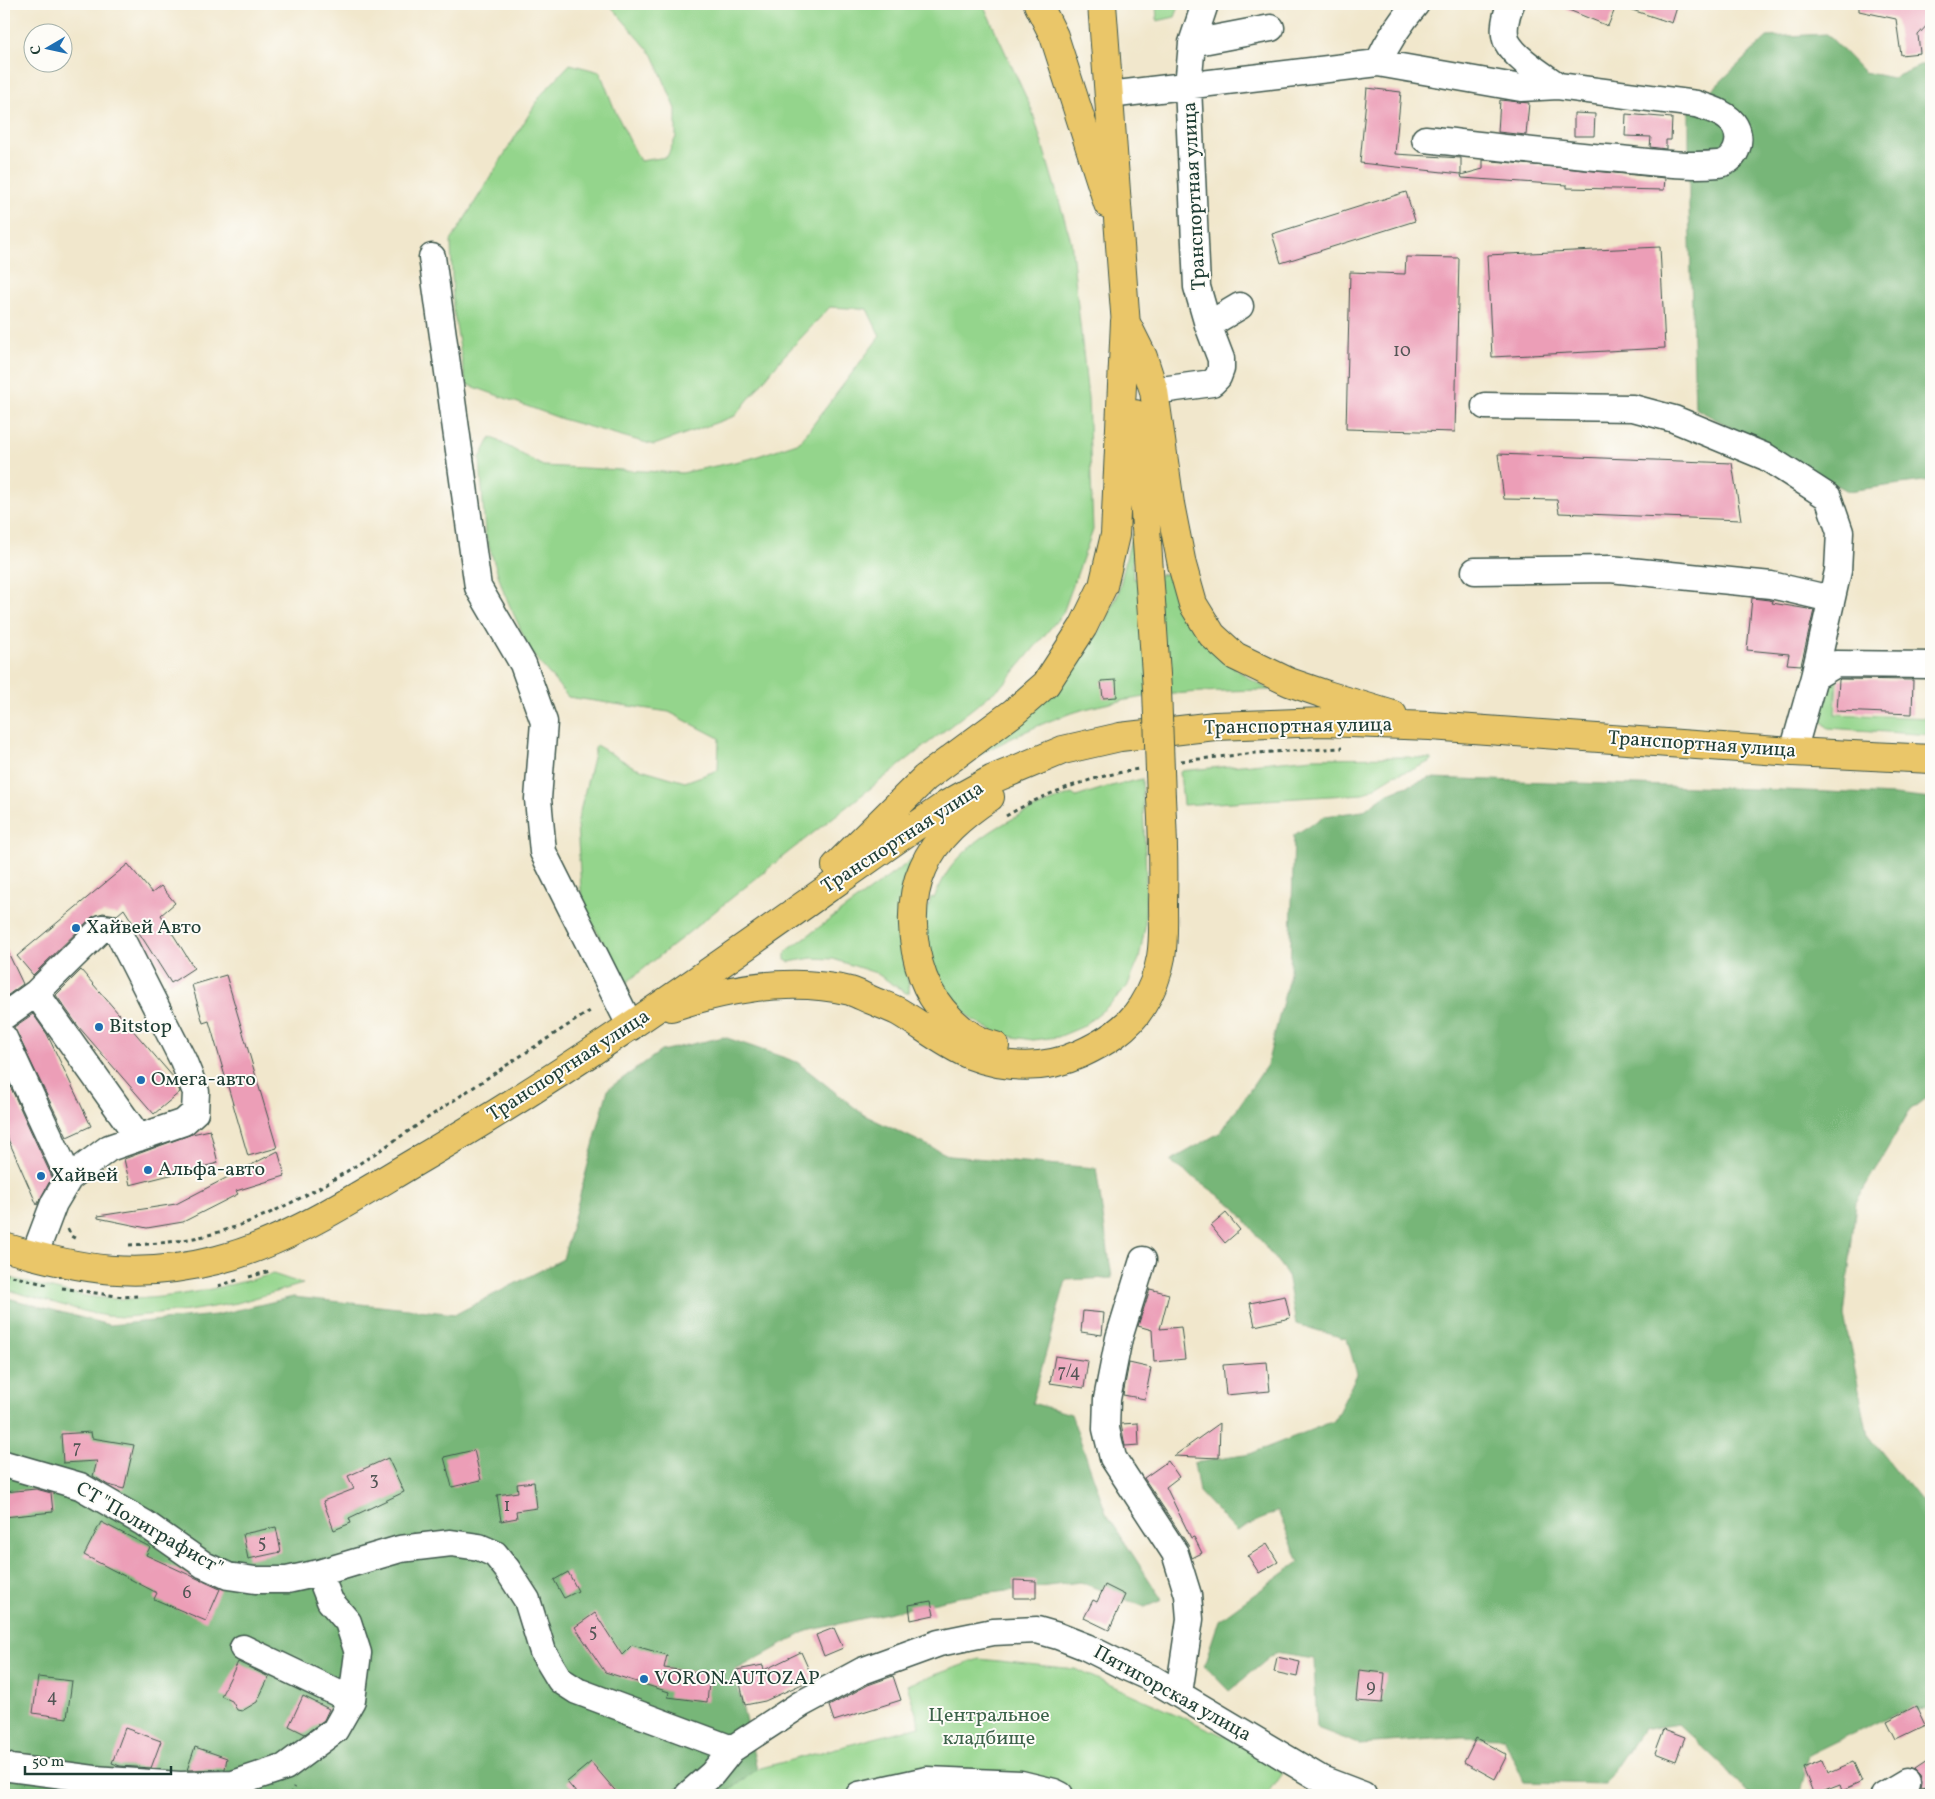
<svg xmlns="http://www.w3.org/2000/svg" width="1935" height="1799" font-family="Vollkorn,serif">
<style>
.green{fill:#94d58c;stroke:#5a8960}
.forest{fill:#77b678;stroke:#4b7a56}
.building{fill:#ec9eb7}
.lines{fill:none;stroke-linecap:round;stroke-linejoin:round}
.minor-casing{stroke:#3e564b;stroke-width:29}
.major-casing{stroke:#3e564b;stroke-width:30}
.path{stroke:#3e564b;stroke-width:3;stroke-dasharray:4 4;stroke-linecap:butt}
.minor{stroke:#fff;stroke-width:26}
.major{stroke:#eac669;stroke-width:28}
.major-bridge-casing{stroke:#3e564b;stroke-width:30;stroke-linecap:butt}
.major-bridge{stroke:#eac669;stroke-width:28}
.poi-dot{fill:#1f6fb2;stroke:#fdfcf7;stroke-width:2}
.labels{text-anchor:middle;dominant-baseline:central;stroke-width:4;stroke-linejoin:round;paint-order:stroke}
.number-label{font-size:18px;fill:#525555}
.street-label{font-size:20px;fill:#1f3d34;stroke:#fdfcf7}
.poi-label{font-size:20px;fill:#1f3d34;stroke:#fdfcf7;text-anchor:start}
.park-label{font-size:20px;fill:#3c634a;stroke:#fdfcf7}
</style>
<rect width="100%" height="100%" fill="#fdfcf7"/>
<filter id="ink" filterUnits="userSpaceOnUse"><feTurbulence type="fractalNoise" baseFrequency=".02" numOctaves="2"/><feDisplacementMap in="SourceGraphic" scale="10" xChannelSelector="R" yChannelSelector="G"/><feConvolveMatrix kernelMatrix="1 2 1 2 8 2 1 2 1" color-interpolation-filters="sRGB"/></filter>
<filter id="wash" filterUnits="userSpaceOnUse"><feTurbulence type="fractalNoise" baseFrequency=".0096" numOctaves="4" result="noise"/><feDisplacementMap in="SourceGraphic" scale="20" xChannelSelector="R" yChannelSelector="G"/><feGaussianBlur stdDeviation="1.12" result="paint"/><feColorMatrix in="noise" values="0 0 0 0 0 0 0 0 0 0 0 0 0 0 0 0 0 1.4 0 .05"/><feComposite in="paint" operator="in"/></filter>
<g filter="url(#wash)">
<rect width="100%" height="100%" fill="#f1e7cc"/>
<path class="green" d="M609,4H983L1032,110L1071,241L1088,398L1093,530L1063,613L1004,684L790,851L626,983L582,905L577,824L596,745L634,767L685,782L718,770L719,738L669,712L568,697L531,652L504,593L485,534L480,458L491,437L543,466L682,473L749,459L800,442L880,336L867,309L830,307L782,358L735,416L654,445L565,420L466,384L453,307L451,241L541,95L570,64L600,72L616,113L640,161L667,157L676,137V109L653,55Z
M1156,4H1180L1175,17L1157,21Z
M1132,533L1133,579L1181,572L1232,666L1250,679L1270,690C1200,691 1127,693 1060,717C1030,728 1002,743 974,757L1055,688L1084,652L1102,627L1118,594Z
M1837,680L1835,714L1931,718V735L1828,728L1820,719L1817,686Z
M1407,757L1431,759V761L1414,769L1394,775L1363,794L1183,805L1180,771L1313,758Z
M1142,779L1146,874L1145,927L1139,959L1127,987L1107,1007L1082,1027L1058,1037L1033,1040L1001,1035L973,1020L953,1002L937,980L925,947L924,922L931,897L934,898C939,888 944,876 951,867C982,829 1027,810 1072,794L1076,797L1107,787Z
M917,856C908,883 897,910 899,939C900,952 911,985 909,993H906L876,973L833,959L812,958L789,962L785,960V954L788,950Z
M273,1274L303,1284L237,1303L188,1311L125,1317L106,1316L87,1312L4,1289V1276C43,1287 83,1299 123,1299C174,1299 224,1287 273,1274Z
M979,1659L1075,1669L1240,1743L1283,1773L1268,1795H724L757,1769L920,1726L907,1685Z"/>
<path class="forest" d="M1827,34L1864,72L1893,78L1931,61V480L1848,491L1695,408L1689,207V112L1767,37Z
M1430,778L1782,790L1895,795L1931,799V1094L1910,1110L1856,1202L1844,1316L1868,1435L1931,1514V1713L1926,1709L1896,1713L1810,1755L1799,1795H1748L1725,1768L1678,1724L1642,1730L1605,1784L1524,1782L1504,1738L1462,1737L1359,1744L1317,1728L1314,1659L1275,1653L1229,1691L1204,1665L1219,1620L1299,1562L1278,1511L1236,1531L1199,1492L1194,1463L1250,1454L1334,1421L1357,1374L1347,1339L1296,1324L1287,1274L1234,1206L1170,1161L1221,1132L1267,1065L1290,973L1294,835L1325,816L1363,811L1388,793Z
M724,1037L797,1062L864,1115L950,1156L1096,1168L1112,1278L1066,1280L1032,1403L1071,1414L1106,1513L1162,1600L1145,1607L1080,1582L958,1597L807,1631L734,1671L757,1769L724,1795H4V1297L109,1325L216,1315L293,1297L456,1314L563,1259L608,1089L661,1051Z"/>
<g id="blocks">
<path class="building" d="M1554,4H1617L1608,26Z
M1623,4H1678L1672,23L1623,7Z
M1859,4H1931V21L1918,35L1920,53L1901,55L1896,19L1859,11Z
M1367,88L1401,92L1395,154L1461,158V174L1360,163Z
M1500,100L1529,103L1526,135L1498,132Z
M1574,113L1595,114L1594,136H1574Z
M1626,114L1672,118L1671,140H1666V149L1650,147L1651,137L1625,136Z
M1483,160L1665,178L1664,190L1567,188V185L1462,178L1461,175L1483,169Z
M1406,192L1415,221L1281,263L1272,234Z
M1660,247L1665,348L1492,357L1487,255Z
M1406,257L1459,258L1455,432L1346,429L1350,272L1405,274Z
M1498,454L1732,463L1741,520L1559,513L1557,500L1504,499Z
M1752,598L1769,600L1773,601L1772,603L1814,610L1801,665L1787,664L1789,654L1747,650Z
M1840,679L1913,680L1912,714L1837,711L1839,680Z
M1116,680L1117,697L1103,698L1101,681Z
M128,864L152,893L161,886L175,903L161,915L194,968L171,983L124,909L117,915L103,913L92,917L33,975L17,956Z
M4,944L23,984L4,998Z
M81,970L174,1078L180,1092L154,1114L78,1026L56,995Z
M226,975L277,1148L248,1156L209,1021L203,1023L192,985Z
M33,1014L47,1034L91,1126L67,1137L14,1027Z
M4,1073L52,1177L37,1205L4,1130Z
M210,1130L218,1163L130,1185L124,1159L192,1134Z
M278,1151L285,1176L236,1191L238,1194L183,1222L147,1228L98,1218V1216L176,1204Z
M1226,1213L1240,1230L1225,1243L1211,1226Z
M1150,1289L1169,1294L1160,1329L1181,1327L1185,1359L1154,1362L1152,1330L1138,1326Z
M1285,1296L1290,1318L1255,1326L1250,1303Z
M1083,1311L1104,1313L1102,1335L1081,1332Z
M1055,1356L1088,1361L1084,1388L1050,1383Z
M1267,1362L1270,1391L1226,1395L1223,1365Z
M1129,1363L1151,1368L1145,1399L1123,1395Z
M1138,1423L1139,1445L1125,1446L1121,1424Z
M1220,1423L1219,1458L1174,1456Z
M91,1432L92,1438L134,1445L124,1489L108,1485L93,1476L97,1461L63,1463L61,1434Z
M474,1450L481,1480L452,1487L444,1457Z
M388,1458L404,1492L349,1518L351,1523L334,1530L323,1501L354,1489L348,1476Z
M1168,1461L1179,1477L1166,1487L1191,1538L1194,1537L1202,1553L1192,1558L1188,1545L1144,1478Z
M534,1482L537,1508L516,1511L517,1518L501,1521L497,1495L518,1492L517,1484Z
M36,1489L51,1493L53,1512L4,1517V1492Z
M101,1522L150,1547L146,1555L220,1589L206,1621L154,1599L157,1593L84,1555Z
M276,1527L281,1552L248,1559L243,1534Z
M1267,1544L1278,1562L1259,1573L1248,1556Z
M568,1572L578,1591L564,1598L554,1580Z
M1014,1580L1036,1581V1598H1014Z
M1105,1585L1125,1595L1109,1630L1084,1618L1093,1600L1097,1602Z
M931,1601L934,1615L911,1620L909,1605Z
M595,1613L622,1655L632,1645L667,1655L664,1668L710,1674L707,1702L668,1697L669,1692L605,1672L575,1627Z
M834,1628L843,1648L824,1656L816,1635Z
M801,1652L813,1679L765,1701L745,1705L737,1670L763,1665L764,1670Z
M1277,1657L1300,1662L1297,1677L1274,1672Z
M238,1662L269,1677L257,1702L242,1711L237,1710L232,1701L221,1696Z
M1359,1670L1385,1673L1382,1703L1356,1701Z
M893,1676L901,1700L834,1721L829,1706L868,1685Z
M38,1677L72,1681L67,1718L33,1713Z
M303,1696L329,1709L324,1720L305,1734L289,1726Z
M1916,1706L1925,1725L1896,1739L1887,1721Z
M125,1728L161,1741L151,1768L120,1766L112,1763Z
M1664,1729L1685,1737L1676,1761L1655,1753Z
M1476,1738L1507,1755L1495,1779L1464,1762Z
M195,1747L227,1758L225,1769L187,1770Z
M1931,1757V1785L1920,1787L1921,1781L1919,1775L1913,1769Z
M1823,1760L1828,1773L1853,1762L1862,1782L1842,1791L1840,1785L1814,1795L1803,1768Z
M591,1762L619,1795H578L567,1782Z"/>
</g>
</g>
<g filter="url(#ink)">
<use href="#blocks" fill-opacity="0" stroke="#3e564b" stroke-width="1"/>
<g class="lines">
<g class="minor-casing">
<path id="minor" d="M1511,4C1506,14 1502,31 1507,42C1516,59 1543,75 1558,86
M1192,43L1271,28
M1378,63C1388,41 1400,22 1416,4
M1109,95L1378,63L1521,88L1558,86L1696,104C1708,108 1728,113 1735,126C1743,141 1736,162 1718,164C1685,167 1651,162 1619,159C1554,154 1490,146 1425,139
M432,257L478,587L523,664L544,722L538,799L543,852L631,1027
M1208,325L1240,306
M1154,391L1212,383L1218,377L1221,369V359L1208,325L1197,287L1188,86L1192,43L1205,4
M1485,406L1633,408L1674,419L1766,457L1828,497L1840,532L1838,571L1814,677L1793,752
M1475,571L1610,569L1771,585L1831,599
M1814,677L1836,664L1931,665
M36,993L139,1138
M4,1016L36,993L102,928L112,929L119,934L183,1060L196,1092L195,1112L184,1122L109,1148L69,1178L54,1203L34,1256
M4,1038L69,1178
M1143,1260L1119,1338L1107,1399L1106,1429L1113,1458L1175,1553L1188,1595L1190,1619L1179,1693
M4,1464L80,1486L144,1523L204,1565L228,1576L255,1580H287L319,1573L400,1549L451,1543L479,1547L495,1554L507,1569L527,1600L543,1652L560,1680L577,1691L732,1749
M243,1648L352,1700
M4,1765L10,1768L94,1779L180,1785L233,1784L285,1767L335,1730L352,1700L358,1653L348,1622L330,1601L319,1573
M688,1795L712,1774L732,1749L801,1704L862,1671L939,1643L993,1632L1037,1630L1058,1636L1086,1647L1126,1667L1153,1679L1321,1779L1363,1795
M859,1795L927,1780L1021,1784L1054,1792L1060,1795
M1884,1795L1906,1782"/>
</g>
<g class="major-casing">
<path id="major" d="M1038,4L1054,36L1108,204
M1102,4L1127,339
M1126,323L1143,357L1154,391L1170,504L1182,565L1193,604L1212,635L1235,656L1289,682L1327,695L1393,715
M1135,414L1145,513L1157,689
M990,797C963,815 936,837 923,868C908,901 911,944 923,977C934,1007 964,1039 995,1046
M836,866L925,778L1014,712L1046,684L1083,627L1103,586L1115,535L1125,321
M671,1007C728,988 791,977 850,991C857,993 864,997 871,1000C880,1004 890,1007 899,1012C923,1026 944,1044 970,1055C1006,1069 1045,1070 1080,1054C1104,1043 1128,1029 1142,1006C1151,992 1158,974 1161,957C1164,940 1163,921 1163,904C1164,869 1163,834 1161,798
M4,1247C80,1270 138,1280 217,1260C286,1243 354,1198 415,1162C600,1055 771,927 946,805L993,779L1063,750L1120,737L1215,726L1324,722L1430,726L1793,752L1931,759"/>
</g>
<path class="path" d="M1181,761L1256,753L1342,748
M1006,816C1046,792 1092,777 1138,769
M68,1229L71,1236L78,1240
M129,1245C157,1244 185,1241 212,1234C293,1212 372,1156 441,1109C490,1076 540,1043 590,1011
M4,1274L48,1285
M249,1277L270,1271
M218,1286L241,1279
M62,1288L123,1297L137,1296
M290,1795L294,1787"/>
<use href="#minor" class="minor"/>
<use href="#major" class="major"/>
<g class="major-bridge-casing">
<path id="major-bridge" d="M1157,689L1161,798"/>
</g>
<use href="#major-bridge" class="major-bridge"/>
</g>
</g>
<g class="poi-dot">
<circle cx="76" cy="928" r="5"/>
<circle cx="99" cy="1027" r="5"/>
<circle cx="141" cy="1080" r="5"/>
<circle cx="148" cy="1170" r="5"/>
<circle cx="41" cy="1176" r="5"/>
<circle cx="644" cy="1679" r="5"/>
</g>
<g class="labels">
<g class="number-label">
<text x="1402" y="351">10</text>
<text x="1069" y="1372">7/4</text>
<text x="77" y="1448">7</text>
<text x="374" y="1480">3</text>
<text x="507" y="1506">1</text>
<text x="262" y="1543">5</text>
<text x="187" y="1593">6</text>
<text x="593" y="1632">5</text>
<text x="1371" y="1687">9</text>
<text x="52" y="1697">4</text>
</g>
<g class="street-label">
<text transform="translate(1195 196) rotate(-93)">Транспортная улица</text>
<text transform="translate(1298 727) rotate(-1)">Транспортная улица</text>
<text transform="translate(1702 745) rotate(4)">Транспортная улица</text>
<text transform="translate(903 838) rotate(-33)">Транспортная улица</text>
<text transform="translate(569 1066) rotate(-33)">Транспортная улица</text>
<text transform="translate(149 1529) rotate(30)">СТ "Полиграфист"</text>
<text transform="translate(1172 1694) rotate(29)">Пятигорская улица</text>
</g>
<g class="poi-label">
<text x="86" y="928">Хайвей Авто</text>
<text x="109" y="1027">Bitstop</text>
<text x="151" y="1080">Омега-авто</text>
<text x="158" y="1170">Альфа-авто</text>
<text x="51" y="1176">Хайвей</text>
<text x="654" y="1679">VORON.AUTOZAP</text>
</g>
<g class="park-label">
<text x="989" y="1716">Центральное<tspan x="989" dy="23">кладбище</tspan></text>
</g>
</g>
<rect width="1935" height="1799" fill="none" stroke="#fdfcf7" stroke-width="20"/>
<g transform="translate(48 48) rotate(261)"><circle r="24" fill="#fdfcf7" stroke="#a4b0a9"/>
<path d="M0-4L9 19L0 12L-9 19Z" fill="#1f6fb2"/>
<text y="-8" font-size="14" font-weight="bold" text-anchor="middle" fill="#1f3d34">С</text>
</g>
<path d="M25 1766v8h146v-8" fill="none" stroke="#1f3d34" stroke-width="2.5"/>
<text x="32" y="1766" font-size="15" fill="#1f3d34" stroke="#fdfcf7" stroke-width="4" paint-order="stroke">50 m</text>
</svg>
